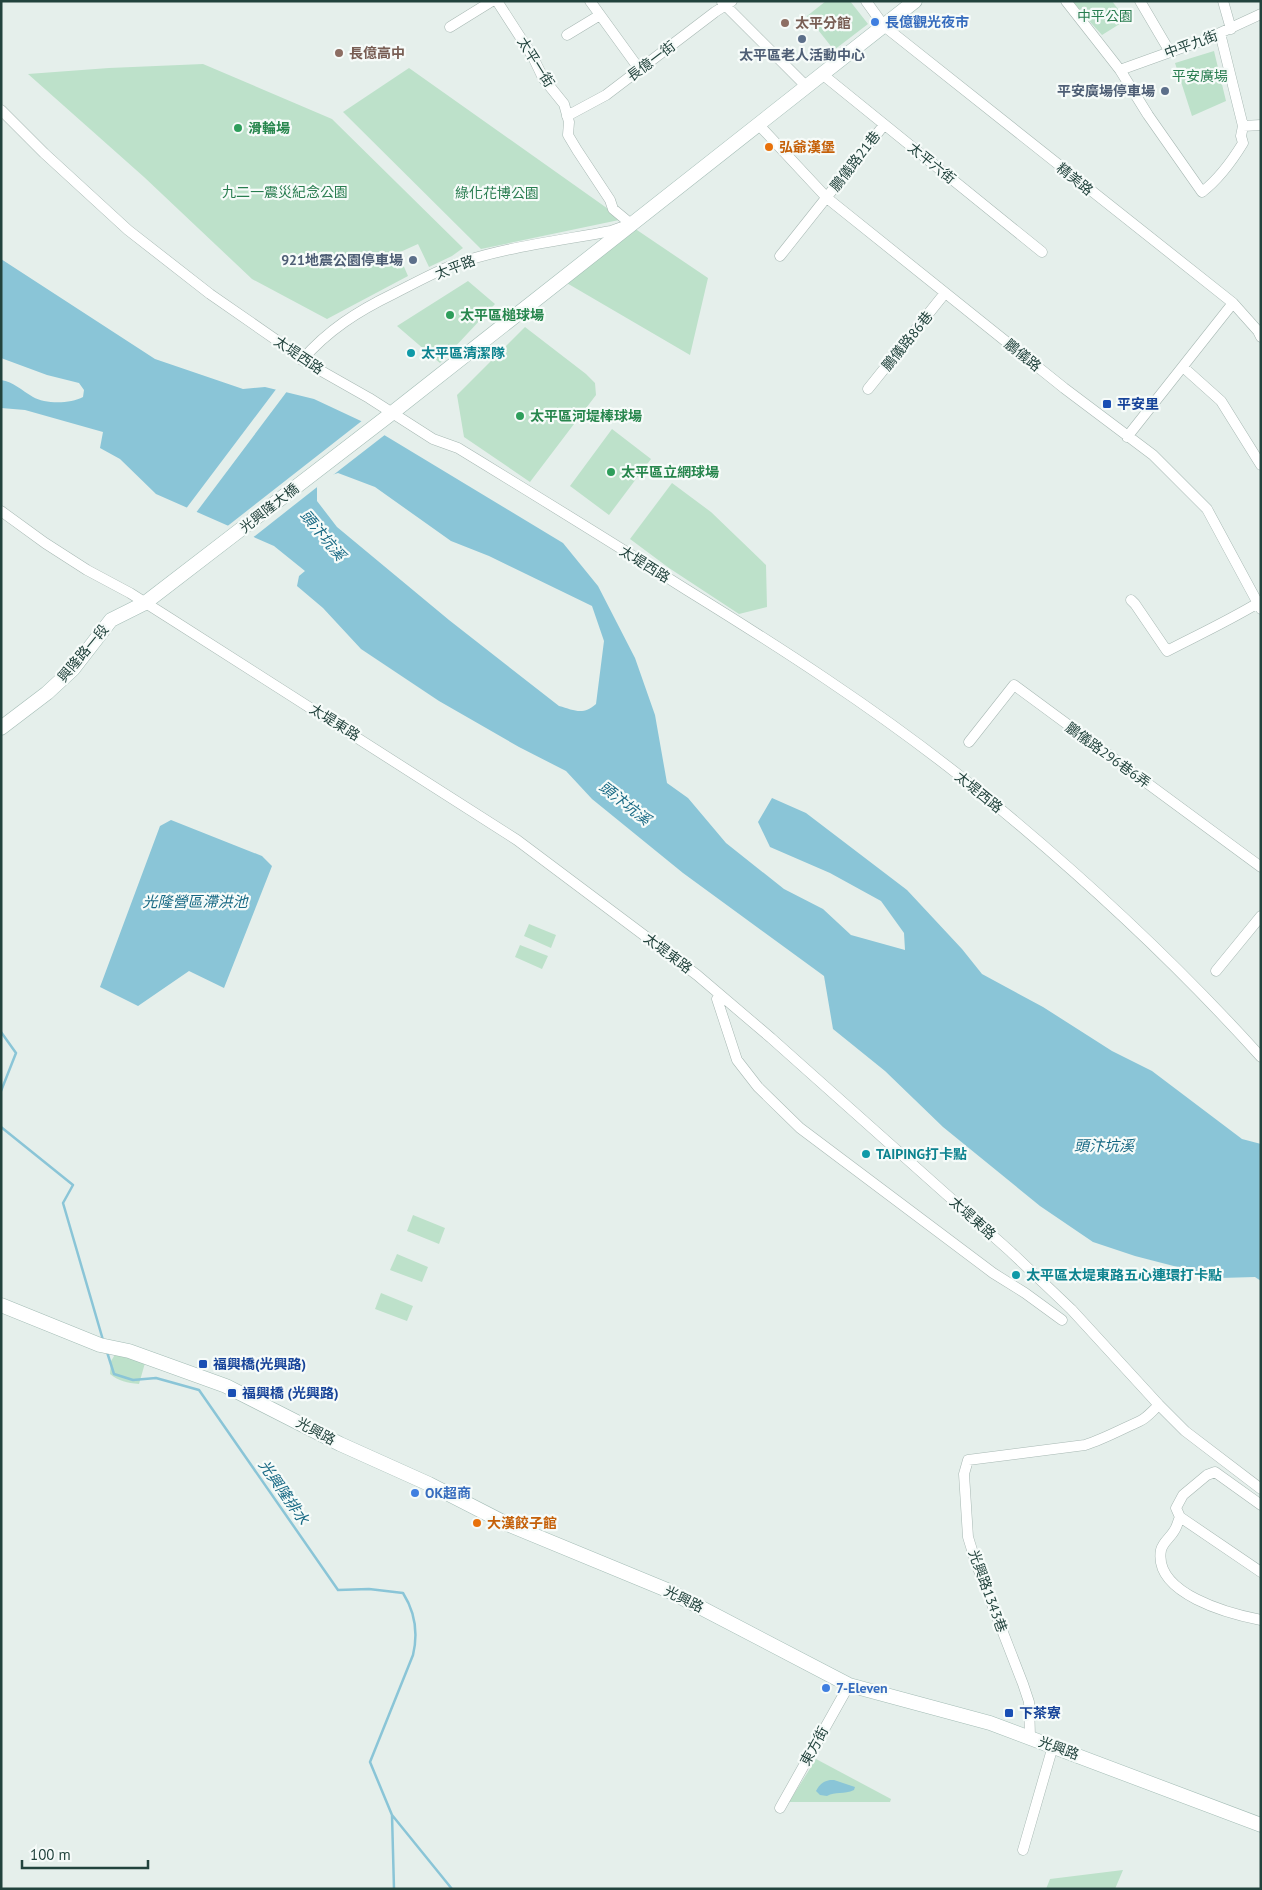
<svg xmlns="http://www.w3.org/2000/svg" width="1262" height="1890" font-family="'PT Sans','Noto Sans TC',sans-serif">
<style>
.green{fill:#bde1ca}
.water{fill:#8ac5d7;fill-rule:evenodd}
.pier{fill:#e5efeb}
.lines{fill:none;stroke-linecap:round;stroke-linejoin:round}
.stream{stroke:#8ac5d7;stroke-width:2.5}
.street-casing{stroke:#a7b8b3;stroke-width:11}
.secondary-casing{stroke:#a3bcb5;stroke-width:15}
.street{stroke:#fff;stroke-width:10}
.secondary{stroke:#fff;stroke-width:14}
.shop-dot{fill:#3f7fe0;stroke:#f6fbf9;stroke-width:2}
.education-dot{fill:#8d6e63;stroke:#f6fbf9;stroke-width:2}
.service-dot{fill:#5c6f8a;stroke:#f6fbf9;stroke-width:2}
.leisure-dot{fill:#2e9e5b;stroke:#f6fbf9;stroke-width:2}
.food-dot{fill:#e8710a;stroke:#f6fbf9;stroke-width:2}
.culture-dot{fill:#0f9aa8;stroke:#f6fbf9;stroke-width:2}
.transit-dot{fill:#1a4fb4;stroke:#f6fbf9;stroke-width:2}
.labels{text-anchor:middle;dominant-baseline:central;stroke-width:4.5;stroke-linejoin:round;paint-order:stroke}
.park-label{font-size:14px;fill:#297d50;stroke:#f6fbf9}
.shop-label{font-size:14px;font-weight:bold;fill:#366cbe;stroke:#f6fbf9;text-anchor:start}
.education-label{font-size:14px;font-weight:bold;fill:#785e54;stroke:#f6fbf9;text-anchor:start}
.street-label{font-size:14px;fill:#22433d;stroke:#f6fbf9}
.service-label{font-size:14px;font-weight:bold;fill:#4e5e75;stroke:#f6fbf9;text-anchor:end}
.leisure-label{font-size:14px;font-weight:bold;fill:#27864d;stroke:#f6fbf9;text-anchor:start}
.food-label{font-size:14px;font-weight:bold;fill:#c56008;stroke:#f6fbf9;text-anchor:start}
.culture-label{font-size:14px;font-weight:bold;fill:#0d838f;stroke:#f6fbf9;text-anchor:start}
.transit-label{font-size:14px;font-weight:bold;fill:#164399;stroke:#f6fbf9;text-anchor:start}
.water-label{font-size:15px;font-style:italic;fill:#176984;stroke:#f6fbf9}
</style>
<rect width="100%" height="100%" fill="#e5efeb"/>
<path class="green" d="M826,1H850L868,24L834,50L807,16Z
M1071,1H1112L1126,20L1102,35Z
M1214,51L1226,101L1192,116L1175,63Z
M203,64L332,119L463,248L452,256L429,267L418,244L398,253L408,276L327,319L252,279L144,177L28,74L109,68Z
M409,68L611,211L619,220L481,249L343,112Z
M631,226L708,278L690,355L565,282Z
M468,281L495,304L440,363L397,326Z
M525,327L586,374L595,383L596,395L530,482L464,437L457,395Z
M612,429L651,459L609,515L570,486Z
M672,483L711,512L766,565L767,607L739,614L669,568L630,539Z
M529,924L556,935L551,948L524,936Z
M520,945L548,956L542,969L515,957Z
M413,1215L445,1228L439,1244L407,1231Z
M397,1254L428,1267L422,1282L390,1270Z
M381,1293L413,1306L407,1321L375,1309Z
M116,1353L145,1363L139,1384C127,1383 119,1381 110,1374L111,1361Z
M816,1759L891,1799L890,1802H789Z
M1123,1870L1115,1889H1046L1050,1879Z"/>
<path class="water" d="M1,259L155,359L243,389L265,387L314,399L361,421L563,543L598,586L635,658L655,715L667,783L688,798L726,843L784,889L823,909L851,935L905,950L904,933L881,901L830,873L770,847L758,822L772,798L806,813L907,890L962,949L982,974L1043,1007L1112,1051L1152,1071L1242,1139L1261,1144V1281L1255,1277L1220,1278L1135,1256L1093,1242L1040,1206L943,1127L885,1071L833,1029L824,976L683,873L592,799L566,771L519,747L439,701L361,649L323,608L297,586L299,576L305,571L274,546L156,494L120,459L100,448L103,432L25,410L1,408V380C14,382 21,390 33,397C45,404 70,404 83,397L84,390L79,383L47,375L1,358ZM338,473L375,487L451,541L489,556L592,606L604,641L596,704C583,716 574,710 559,706L449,620L337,527L317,501V487L322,478Z
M171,820L262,856L272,866L224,988L189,971L138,1006L100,987L160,826Z
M830,1780H834L855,1787L854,1790C844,1795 835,1791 827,1796L820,1795L816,1791C820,1784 822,1782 830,1780Z"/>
<path class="pier" d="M277,388L288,390L195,514L185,510Z
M363,420L386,434L328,479L323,480L321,484L251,539L225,528Z"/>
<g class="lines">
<path class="stream" d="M1,1032L16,1053L1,1091
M1,1127L73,1185L63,1203L103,1340
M107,1352L114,1374L133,1380L156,1378L199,1390L338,1590L369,1589L403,1593C415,1612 418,1634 413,1655L370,1762L392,1815L452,1889
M392,1815L394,1889"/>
<g class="street-casing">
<path id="street" d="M497,1L533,57L543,78L564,104L569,122L568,135L577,150L610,200L613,209L631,224
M590,1L640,70
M866,1L884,26L1233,303L1258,331L1261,337
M1066,1L1120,70L1148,115L1202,192C1219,179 1232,161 1243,143L1241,136L1243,126L1220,33
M1140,1L1170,52
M1223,1L1231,29
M722,2L806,86
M450,27L492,1
M567,35L600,15
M1120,70L1209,38L1261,14
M822,74L1042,252
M1,110L44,153L128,230L210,294L295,353L302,360L369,398L433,439L458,448C535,495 611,542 687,590C781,648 874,708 960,776C1067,862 1169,955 1261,1057
M567,116L606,95L715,12L732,1
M758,124L827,198L1064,388L1153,455L1207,509L1261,609
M1243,126L1261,125
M780,256L884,125
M302,360C328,330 358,311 393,294C411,285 429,275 448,267C497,248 558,241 611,231L625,226
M1183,367L1221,401L1261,465
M868,389L945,293
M1127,437L1233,303
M1,511L45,543L87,570L130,593L171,619L517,840L697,975L771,1038L1011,1252L1071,1309L1159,1405L1185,1431L1261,1489
M1131,600L1135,604L1167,651C1198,635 1228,621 1258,603
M969,742L1014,685L1261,867
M1216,971L1261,916
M717,999L737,1060L758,1087L800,1128L993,1273L1025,1293L1062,1320
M1261,1505L1215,1472L1207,1475L1183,1495L1176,1508L1180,1517C1178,1521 1177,1527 1174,1531C1170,1538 1163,1542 1161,1550C1153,1594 1230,1614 1261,1620
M1180,1517L1261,1572
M1030,1737L1029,1702L1023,1684L976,1563L968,1537L964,1474L968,1460L1085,1445C1104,1439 1122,1429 1140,1421C1147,1418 1153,1410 1159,1405
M780,1808L849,1685
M1023,1850L1053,1746"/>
</g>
<g class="secondary-casing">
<path id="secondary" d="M1,728L47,693L73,669L111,620L145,603L392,413L915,1
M1,1305L100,1345L129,1351L226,1386L340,1444L429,1484L507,1524L667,1590L849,1685L990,1723L1261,1825"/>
</g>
<use href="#street" class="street"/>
<use href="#secondary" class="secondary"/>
</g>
<g class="shop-dot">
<circle cx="875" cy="22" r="5"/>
<circle cx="415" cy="1493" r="5"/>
<circle cx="826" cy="1688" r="5"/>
</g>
<g class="education-dot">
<circle cx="785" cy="23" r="5"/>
<circle cx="339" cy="53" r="5"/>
</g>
<g class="service-dot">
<circle cx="802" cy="39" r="5"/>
<circle cx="1165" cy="91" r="5"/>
<circle cx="413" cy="260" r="5"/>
</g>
<g class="leisure-dot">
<circle cx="238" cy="128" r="5"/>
<circle cx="450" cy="315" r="5"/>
<circle cx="520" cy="416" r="5"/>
<circle cx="611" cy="472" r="5"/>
</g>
<g class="food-dot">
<circle cx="769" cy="147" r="5"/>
<circle cx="477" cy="1523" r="5"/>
</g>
<g class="culture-dot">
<circle cx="411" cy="353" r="5"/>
<circle cx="866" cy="1154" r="5"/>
<circle cx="1016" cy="1275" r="5"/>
</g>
<g class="transit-dot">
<rect x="1102" y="399" width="10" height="10" rx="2.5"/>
<rect x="198" y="1359" width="10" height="10" rx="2.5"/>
<rect x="227" y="1388" width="10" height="10" rx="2.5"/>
<rect x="1004" y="1708" width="10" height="10" rx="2.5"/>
</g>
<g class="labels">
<g class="park-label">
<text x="1105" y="16">中平公園</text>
<text x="1200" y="76">平安廣場</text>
<text x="285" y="192">九二一震災紀念公園</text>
<text x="497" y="193">綠化花博公園</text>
</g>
<g class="shop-label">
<text x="885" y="22">長億觀光夜市</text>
<text x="425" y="1493">OK超商</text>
<text x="836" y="1688">7-Eleven</text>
</g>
<g class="education-label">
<text x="795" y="23">太平分館</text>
<text x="349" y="53">長億高中</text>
</g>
<g class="street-label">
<text transform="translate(1191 44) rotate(-20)">中平九街</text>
<text transform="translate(651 61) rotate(-37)">長億一街</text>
<text transform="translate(536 62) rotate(58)">太平一街</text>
<text transform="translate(855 161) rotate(-52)">鵬儀路21巷</text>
<text transform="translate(932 163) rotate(39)">太平六街</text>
<text transform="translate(1075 179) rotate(39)">精美路</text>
<text transform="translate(455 267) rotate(-21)">太平路</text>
<text transform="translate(907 341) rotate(-51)">鵬儀路86巷</text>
<text transform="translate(299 355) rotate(34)">太堤西路</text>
<text transform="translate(1023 355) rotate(39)">鵬儀路</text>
<text transform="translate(269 508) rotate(-38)">光興隆大橋</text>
<text transform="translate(645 564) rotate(32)">太堤西路</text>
<text transform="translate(83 653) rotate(-50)">興隆路一段</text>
<text transform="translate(335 722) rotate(32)">太堤東路</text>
<text transform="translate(1108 755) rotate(36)">鵬儀路296巷6弄</text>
<text transform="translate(979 792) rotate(39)">太堤西路</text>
<text transform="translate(668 953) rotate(37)">太堤東路</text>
<text transform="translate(973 1218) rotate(42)">太堤東路</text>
<text transform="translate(316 1431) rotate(28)">光興路</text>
<text transform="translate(988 1591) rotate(70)">光興路1343巷</text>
<text transform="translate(684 1599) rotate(26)">光興路</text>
<text transform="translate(814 1746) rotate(-61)">東方街</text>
<text transform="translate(1059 1748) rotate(20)">光興路</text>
</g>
<g class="service-label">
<text x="802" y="55" text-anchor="middle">太平區老人活動中心</text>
<text x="1155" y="91">平安廣場停車場</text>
<text x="403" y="260">921地震公園停車場</text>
</g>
<g class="leisure-label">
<text x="248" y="128">滑輪場</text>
<text x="460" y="315">太平區槌球場</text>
<text x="530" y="416">太平區河堤棒球場</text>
<text x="621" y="472">太平區立網球場</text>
</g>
<g class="food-label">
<text x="779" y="147">弘爺漢堡</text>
<text x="487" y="1523">大漢餃子館</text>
</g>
<g class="culture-label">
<text x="421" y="353">太平區清潔隊</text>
<text x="876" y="1154">TAIPING打卡點</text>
<text x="1026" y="1275">太平區太堤東路五心連環打卡點</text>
</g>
<g class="transit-label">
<text x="1117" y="404">平安里</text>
<text x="213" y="1364">福興橋(光興路)</text>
<text x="242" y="1393">福興橋 (光興路)</text>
<text x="1019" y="1713">下茶寮</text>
</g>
<g class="water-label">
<text transform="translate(323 535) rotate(50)">頭汴坑溪</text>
<text transform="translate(625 803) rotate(38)">頭汴坑溪</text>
<text x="195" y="901">光隆營區滯洪池</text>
<text x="1104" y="1145">頭汴坑溪</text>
<text transform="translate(284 1492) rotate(55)">光興隆排水</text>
</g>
</g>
<rect width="1262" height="1890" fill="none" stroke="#22433d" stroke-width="5"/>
<path d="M22 1860v8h126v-8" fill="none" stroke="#22433d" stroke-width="2.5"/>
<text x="30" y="1860" font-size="15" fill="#22433d" stroke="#f6fbf9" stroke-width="4" paint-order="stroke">100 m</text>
</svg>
